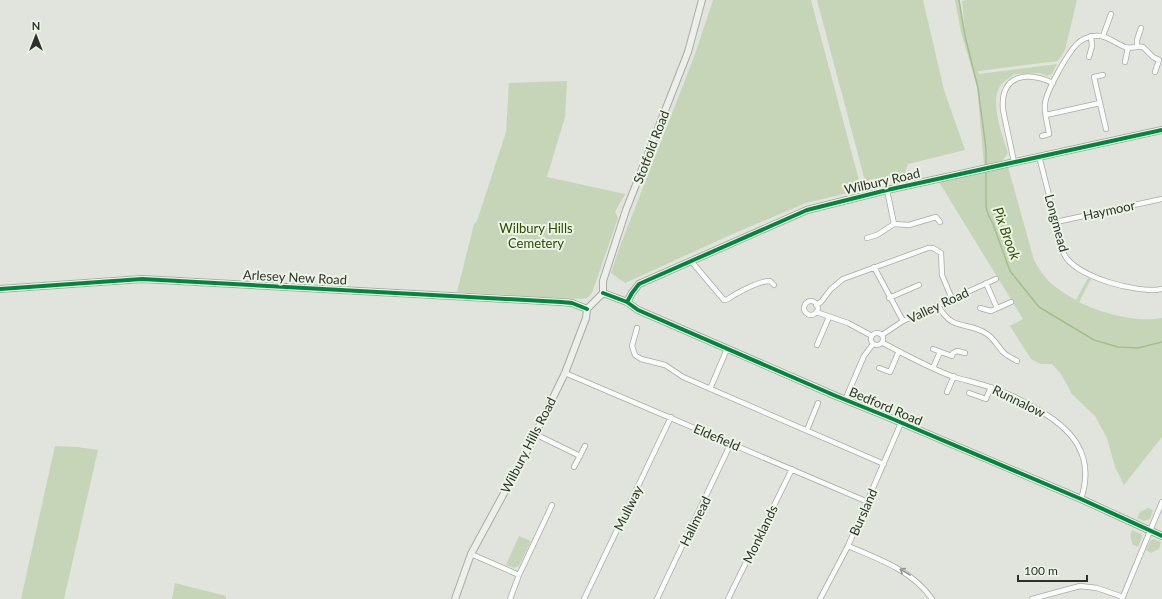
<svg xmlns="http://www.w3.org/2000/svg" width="1162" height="599" font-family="Lato,sans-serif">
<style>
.green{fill:#c6d5b8}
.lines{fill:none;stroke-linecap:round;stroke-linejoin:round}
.stream{stroke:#a4be8d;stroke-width:1.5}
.street-casing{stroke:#a8aba6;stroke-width:6}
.secondary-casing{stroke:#a8aba6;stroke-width:8}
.street{stroke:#fafbfa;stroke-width:4.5}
.secondary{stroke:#edf0ea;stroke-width:6}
.cycleway-casing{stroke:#ecf5e5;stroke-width:6}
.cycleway{stroke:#00873e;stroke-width:4}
.oneway{stroke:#949692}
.labels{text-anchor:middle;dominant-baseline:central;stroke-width:4;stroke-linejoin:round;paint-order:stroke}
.street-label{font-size:13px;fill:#2d302a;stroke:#ecf5e5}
.park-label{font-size:13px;fill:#2b4900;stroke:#ecf5e5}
.water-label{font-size:14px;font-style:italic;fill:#2e4c00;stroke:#ecf5e5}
</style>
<rect width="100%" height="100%" fill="#e0e4dc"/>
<path class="green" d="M713,0H811L860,184V190L806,203L735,233L625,283L611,273L619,249L694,57Z
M817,0H923L944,90L965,150L908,164L904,176L866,182L865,181Z
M955,0H959L965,29L962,1L966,0H1077L1065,50L1058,61L978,71L979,74L1057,64L1052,74L1047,76L1039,73L1016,74L1013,75C1009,78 1004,81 1001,85C989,101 1002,135 1008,153L1002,161L984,165L977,86L961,32Z
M567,81L565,117L547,177L625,194C622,201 618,205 615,212L618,218L592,293L587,298L580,299L457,292L474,224L477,221L506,132L509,83Z
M1008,167L1034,260C1046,282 1055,288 1076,300L1088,278L1091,279L1079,302C1100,313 1138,323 1162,318V437L1124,485L1115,467L1107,438L1095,416L1072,394L1061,374L1052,364H1041L1031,359L1010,326L1023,319L939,182L942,180Z
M55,446L77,447L98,450L64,599H21Z
M1148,508L1153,510L1150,519L1144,521L1137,518L1140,512Z
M1132,530L1141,534L1142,537L1138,547L1133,545L1130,536Z
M519,536L531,541L519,566L514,568L506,565Z
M1153,539L1161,542L1159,549L1151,553L1146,550L1150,541Z
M175,583L226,596V599H172Z"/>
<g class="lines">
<path class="stream" d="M959,0L965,36L978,88L986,149V166
M986,170V207L988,214L993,224L1010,271L1039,307L1094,340L1118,347L1138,348L1162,342"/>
<g class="street-casing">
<path id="street" d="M1103,36L1111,14
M1137,46V40L1141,28
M1089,57L1092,46L1091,36
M1125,62L1128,48
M1103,75L1094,77L1106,129
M1046,115L1100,103
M1042,136L1049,134C1048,125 1044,114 1045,104C1046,91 1068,53 1077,44C1081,40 1087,37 1094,36C1106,34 1114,43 1125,47C1131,49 1137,46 1143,47L1153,57L1159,60L1155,72
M1039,156L1064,254C1075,277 1138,294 1162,289
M1014,162L1003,110C1000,74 1027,71 1053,83
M887,190L894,224
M1056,222L1162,199
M867,238L877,235L894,224L909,225L936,217L940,222
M691,261L724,300C729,300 732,296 736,294C745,289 759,281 770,281L774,285
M874,267L903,321
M986,283L997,308
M889,298L919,285
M804 308a7 7 0 1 1 14 0a7 7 0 1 1-14 0Z
M816,305L821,302L831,289L843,279L928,248H933L941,253L942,275L952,299
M938,305C953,333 966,320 987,334C994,339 998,346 1003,352C1007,356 1012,358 1017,361
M980,308L991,311L1011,302
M816,312L848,323L872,336
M637,328L632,346L635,355L641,359L665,365L683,377L884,464
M871 339a6 6 0 1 1 12 0a6 6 0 1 1-12 0Z
M882,335L903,321L996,279
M883,343C906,355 929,368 954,377C967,381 980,383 992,388C1007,393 1020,399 1033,407C1071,427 1096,454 1081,499
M817,345L829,317
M933,349L952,356L953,353L957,351L965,353
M879,368L890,372L899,351
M933,368L940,352
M565,373L868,502
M710,389L727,349
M947,392L954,376
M969,393L986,399L991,387
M845,400L864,356L873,344
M807,430L818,403
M535,434L580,456
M574,467L585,446
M848,546C879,559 913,571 932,599
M471,554L519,575
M510,599L519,575L552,505
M584,599L671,417
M657,599L731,443
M728,599L792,469
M820,599L848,546L901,423
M1032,599L1080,586L1097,588L1123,597
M1122,599L1162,502"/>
</g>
<g class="secondary-casing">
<path id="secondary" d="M0,289L142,279L561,302L572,303L587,309
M603,293L627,302L638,310L836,396L888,417L1081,499L1162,536
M603,293V281L626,210L688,52L702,0
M627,302L632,293L639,284L807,210L887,190L1162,130
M455,599L471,554L528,449L565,373L586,318L587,309L603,293"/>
</g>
<use href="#street" class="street"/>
<use href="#secondary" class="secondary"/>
<g class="cycleway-casing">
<path id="cycleway" d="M0,289L142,279L561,302L572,303L587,309
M603,293L627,302L638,310L836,396L888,417L1081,499L1162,536
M627,302L632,293L639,284L807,210L887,190L1162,130"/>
</g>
<use href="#cycleway" class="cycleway"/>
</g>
<defs><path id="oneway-shaft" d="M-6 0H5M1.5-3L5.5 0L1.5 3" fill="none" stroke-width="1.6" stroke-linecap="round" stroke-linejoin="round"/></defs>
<use class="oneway" href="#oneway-shaft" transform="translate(905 572) rotate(-149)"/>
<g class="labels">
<g class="street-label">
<text transform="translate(651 147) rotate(-69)">Stotfold Road</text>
<text transform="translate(882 181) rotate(-13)">Wilbury Road</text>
<text transform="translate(1109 210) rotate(-12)">Haymoor</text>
<text transform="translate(1057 223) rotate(75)">Longmead</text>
<text transform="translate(295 277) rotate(3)">Arlesey New Road</text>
<text transform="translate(938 305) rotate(-25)">Valley Road</text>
<text transform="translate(1019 401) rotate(26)">Runnalow</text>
<text transform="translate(886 406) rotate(23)">Bedford Road</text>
<text transform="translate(717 437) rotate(23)">Eldefield</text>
<text transform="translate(528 445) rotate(-63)">Wilbury Hills Road</text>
<text transform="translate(628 508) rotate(-64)">Mullway</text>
<text transform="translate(863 512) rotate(-66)">Bursland</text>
<text transform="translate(695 521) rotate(-64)">Hallmead</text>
<text transform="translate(760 534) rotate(-64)">Monklands</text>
</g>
<g class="park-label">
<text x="536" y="228">Wilbury Hills<tspan x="536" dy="15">Cemetery</tspan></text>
</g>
<g class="water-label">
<text transform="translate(1007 233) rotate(70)">Pix Brook</text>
</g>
</g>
<g transform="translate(36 36)" stroke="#ecf5e5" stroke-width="3" paint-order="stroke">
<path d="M0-3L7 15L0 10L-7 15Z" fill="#2d302a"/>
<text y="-6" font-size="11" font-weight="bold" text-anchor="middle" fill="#2d302a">N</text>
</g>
<path d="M1018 575v6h69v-6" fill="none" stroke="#2d302a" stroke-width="2"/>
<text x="1024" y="575" font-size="12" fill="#2d302a" stroke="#ecf5e5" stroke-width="3" paint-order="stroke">100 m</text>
</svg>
